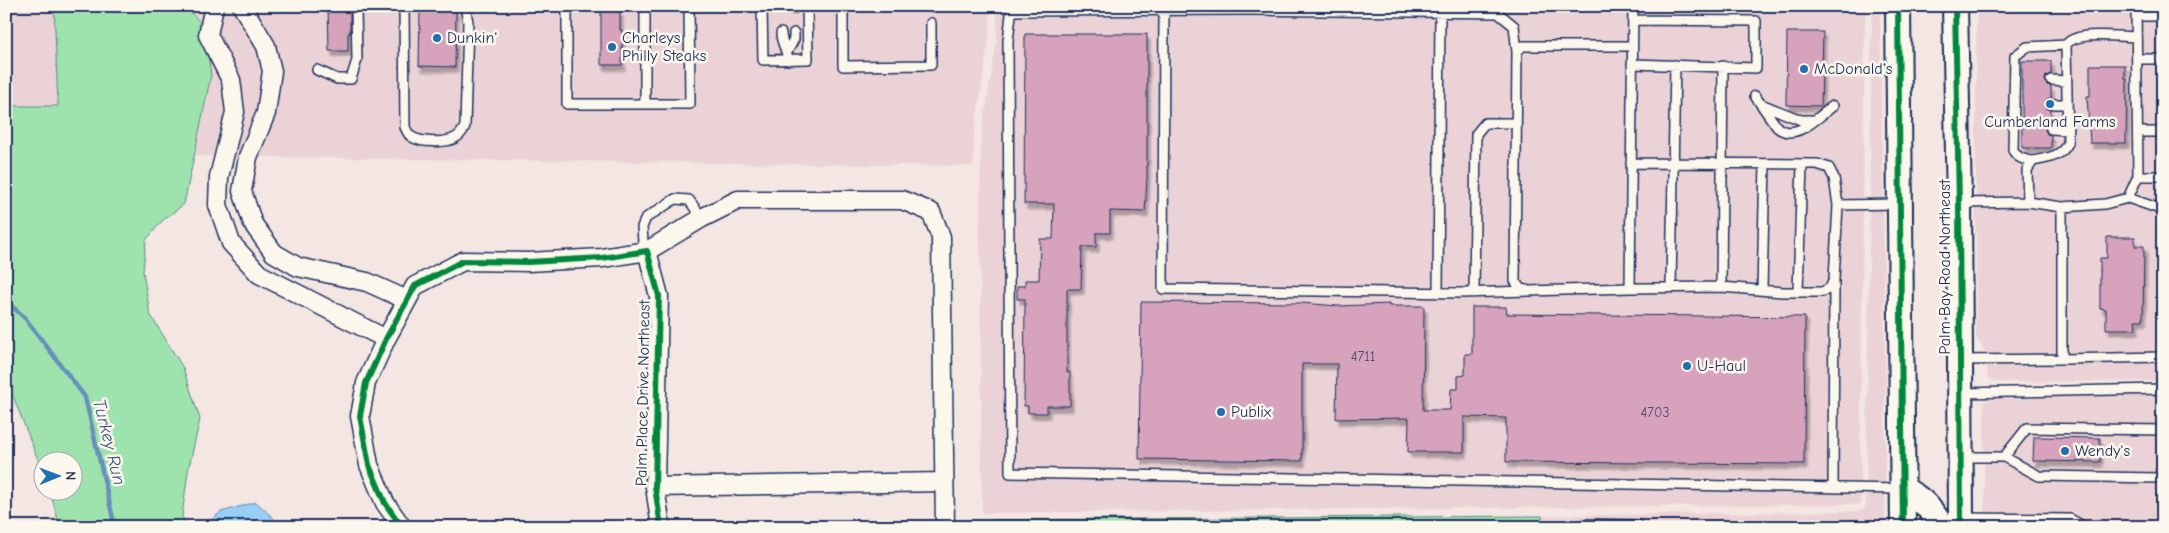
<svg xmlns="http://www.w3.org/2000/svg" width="2169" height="533" font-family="'Comic Neue',sans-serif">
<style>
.built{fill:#ebd2d6}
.green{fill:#9ee3ae;stroke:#5c8986}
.water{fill:#98cff7;stroke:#668fba}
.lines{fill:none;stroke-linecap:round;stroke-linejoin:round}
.stream{stroke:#668fba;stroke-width:4.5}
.building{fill:#d7a2bb;stroke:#1b2f5e;filter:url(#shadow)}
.service-casing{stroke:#1b2f5e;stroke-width:12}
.minor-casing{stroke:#1b2f5e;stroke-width:21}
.secondary-casing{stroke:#1b2f5e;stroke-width:28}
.service{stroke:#fbf7ec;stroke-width:9}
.minor{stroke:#fbf7ec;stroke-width:18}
.secondary{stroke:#fbf7ec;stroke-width:24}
.cycleway-casing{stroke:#fbf7ec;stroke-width:9}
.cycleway{stroke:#00873e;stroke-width:6}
.poi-dot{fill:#1f6fb2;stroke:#fbf7ec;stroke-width:2}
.labels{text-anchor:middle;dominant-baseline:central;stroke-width:5;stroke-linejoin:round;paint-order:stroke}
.number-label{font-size:14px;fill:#4a4c75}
.poi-label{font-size:16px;fill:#1b2f5e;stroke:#fbf7ec;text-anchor:start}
.street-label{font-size:16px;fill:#1b2f5e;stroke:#fbf7ec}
.water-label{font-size:18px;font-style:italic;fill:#3a5784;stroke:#fbf7ec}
</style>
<defs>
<filter id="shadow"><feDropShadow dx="3" dy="5.5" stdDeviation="1" flood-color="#0004"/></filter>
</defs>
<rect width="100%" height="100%" fill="#f4e6e2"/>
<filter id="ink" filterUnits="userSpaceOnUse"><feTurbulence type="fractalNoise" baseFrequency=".02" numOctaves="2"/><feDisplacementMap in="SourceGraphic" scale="10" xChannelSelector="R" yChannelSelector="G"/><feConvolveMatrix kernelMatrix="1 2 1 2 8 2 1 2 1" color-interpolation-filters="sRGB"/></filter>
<g filter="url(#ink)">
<path class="built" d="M6,6H54L58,106H6Z
M185,6H990L989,39L974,136L973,166L195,156L211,75L204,27Z
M997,6H1862L1865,9L1860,504L982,513L980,231L981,137L997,40Z
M1872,6H1880L1885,357V527H1543L1542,516L1860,511L1866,508Z
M1979,6H2163V381L1994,382L1988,378L1985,351L1976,337V49L1977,15Z
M2163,394V527H1985L1984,402L1994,399Z"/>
<path class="green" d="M54,6H185L204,27L211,75L184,204L162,221L146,240L143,272L150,314L183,368L200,419L188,471L182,516L187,527H60L50,491L72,490V460H42V470L13,396L6,390V106H58Z
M1542,516L1543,527H992V520Z"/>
<path class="water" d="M256,502L283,527H202L221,512Z"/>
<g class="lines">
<path class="stream" d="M6,301L25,318L85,397L115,527"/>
</g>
<path class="building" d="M328,6H348V11H350V33H348V51H329Z
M420,8L456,9L455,67L419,66Z
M601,10L620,11V30H622V65H601Z
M1787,32H1823L1821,106L1786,105Z
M1025,34H1147V178L1145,212L1110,211V233H1096V247H1082L1081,289H1067V372H1070V406H1047V413H1028V406H1024L1025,299H1017V286H1025V280H1039L1040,239H1053L1054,204H1024Z
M2022,61H2051V74L2046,76L2045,80L2047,85L2051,86V98L2047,99L2045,104L2046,108L2051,110V123L2046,125L2045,129L2047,134L2051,135V148H2022Z
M2090,65H2125V79H2127L2126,143H2090L2087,96H2090Z
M2107,237H2135V246H2144L2143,320H2135L2136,329H2106V309L2100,308V258H2107Z
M1141,302L1302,303L1338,306L1389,304V306H1424L1423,410H1450L1451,389H1458V376L1465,375V354H1472V307H1506L1507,314L1805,317L1804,464L1506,462V418L1464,417V452H1408L1409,418L1336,419L1337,364H1302V461L1139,459Z
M2034,437L2100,438V462L2033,461Z"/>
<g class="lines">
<g class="service-casing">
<path id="service" d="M404,6L405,127C407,131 408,135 412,137C421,143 446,143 455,138C461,135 463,131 465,126L468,22L465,6
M567,6V104H645V6
M762,6L763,60L808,59L807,6
M792,6L793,9
M843,6V66L931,65V23
M1012,6L1008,41L1010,473L1902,489
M1164,6L1163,289L1461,293L1529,291
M1633,6L1630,288L1721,287L1783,292H1822L1830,288L1834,279L1838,205L1898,204
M2136,6L2138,176H2163
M931,7V6
M781,8L782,6
M1011,11L1248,10L1498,13L1514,26L1517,52
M2136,16H2163
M781,33C781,43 787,50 788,60
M787,52L794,39V33
M2137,59H2163
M1632,64L1756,68V21L1633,20
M317,70L337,79H351L357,60L356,6
M2051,80L2066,81
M1755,96L1777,127C1795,143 1819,116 1833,106
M645,104H690L689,6
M1761,104L1801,120H1814
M2051,104H2067
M2051,129L2067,130
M2138,132H2163
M2033,161C2024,160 2017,158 2013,150L2015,56L2027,47L2066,45
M1631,163L1817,164L1829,168L1834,178L1838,205
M2128,198L2163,210
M2028,202L2027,170L2033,161C2048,158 2061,157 2068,143L2066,45C2075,30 2120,37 2136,37
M1961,203L2028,202L2062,207L2105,204L2128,198L2138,176
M647,251L643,242L642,227L646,218L675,199L689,200L702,218
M1671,287L1675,65
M1721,287L1723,66
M1630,288L1529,291L1520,288L1515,281L1517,52L1522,46H1632
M1762,290L1765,164
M1798,292L1802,164
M1438,293L1440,12L1445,6
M1474,293L1476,134L1485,123H1515
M2062,359L2163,357
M1960,360L2062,359V207
M1960,393L2163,389
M1960,457H2004L2039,476L2159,478L2163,464
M2004,457L2027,428L2163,430
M1833,488L1834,281
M1961,518L2070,519L2085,527
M1575,527L1585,524L1638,525"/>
</g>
<g class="minor-casing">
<path id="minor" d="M214,6L208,35L231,80L235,112L219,177L218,205L231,243L259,274L386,339
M242,6L266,46L272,71L266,113L248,157L242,191L253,224L274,253L298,267L367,282L407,300
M647,251L702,218L738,200H902L931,212L941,237L945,527
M655,487L944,482
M402,527L385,503L369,465L360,416L366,383L386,339L415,286L463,261L528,262L602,258L647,251L659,296L655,487L661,527"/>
</g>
<g class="secondary-casing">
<path id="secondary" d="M1898,6L1903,527
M1955,6L1959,203L1961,518L1958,527
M1902,489C1922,498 1931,509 1942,527"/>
</g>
<use href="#service" class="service"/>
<use href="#minor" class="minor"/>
<use href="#secondary" class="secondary"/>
<g class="cycleway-casing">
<path id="cycleway" d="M1898,6L1903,527
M1955,6L1959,203L1961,518L1958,527
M402,527L385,503L369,465L360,416L366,383L386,339L415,286L463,261L528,262L602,258L647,251L659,296L655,487L661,527"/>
</g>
<use href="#cycleway" class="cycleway"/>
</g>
</g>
<g class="poi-dot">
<circle cx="437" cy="38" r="5"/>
<circle cx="612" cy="47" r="5"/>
<circle cx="1804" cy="69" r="5"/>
<circle cx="2050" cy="104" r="5"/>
<circle cx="1687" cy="366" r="5"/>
<circle cx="1221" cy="412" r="5"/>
<circle cx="2065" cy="451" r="5"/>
</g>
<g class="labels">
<g class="number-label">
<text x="1363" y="356">4711</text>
<text x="1655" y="412">4703</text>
</g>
<g class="poi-label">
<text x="447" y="38">Dunkin'</text>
<text x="622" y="38">Charleys<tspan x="622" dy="18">Philly Steaks</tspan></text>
<text x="1814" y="69">McDonald's</text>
<text x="2050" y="122" text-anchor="middle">Cumberland Farms</text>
<text x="1697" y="366">U-Haul</text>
<text x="1231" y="412">Publix</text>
<text x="2075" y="451">Wendy's</text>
</g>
<g class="street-label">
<text transform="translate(1945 267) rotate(-90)">Palm Bay Road Northeast</text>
<text transform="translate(643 393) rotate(-89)">Palm Place Drive Northeast</text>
</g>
<g class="water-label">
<text transform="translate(109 442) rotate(76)">Turkey Run</text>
</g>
</g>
<rect width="2169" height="533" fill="none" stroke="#fbf7ec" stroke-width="25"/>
<rect x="12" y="12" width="2144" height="508" fill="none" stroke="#1b2f5e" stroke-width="2" filter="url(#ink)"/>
<g transform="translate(58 476) rotate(89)"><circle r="24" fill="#fbf7ec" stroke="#a1a7b3"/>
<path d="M0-4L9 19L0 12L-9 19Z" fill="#1f6fb2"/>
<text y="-8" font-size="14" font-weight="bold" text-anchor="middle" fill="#1b2f5e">N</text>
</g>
</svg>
